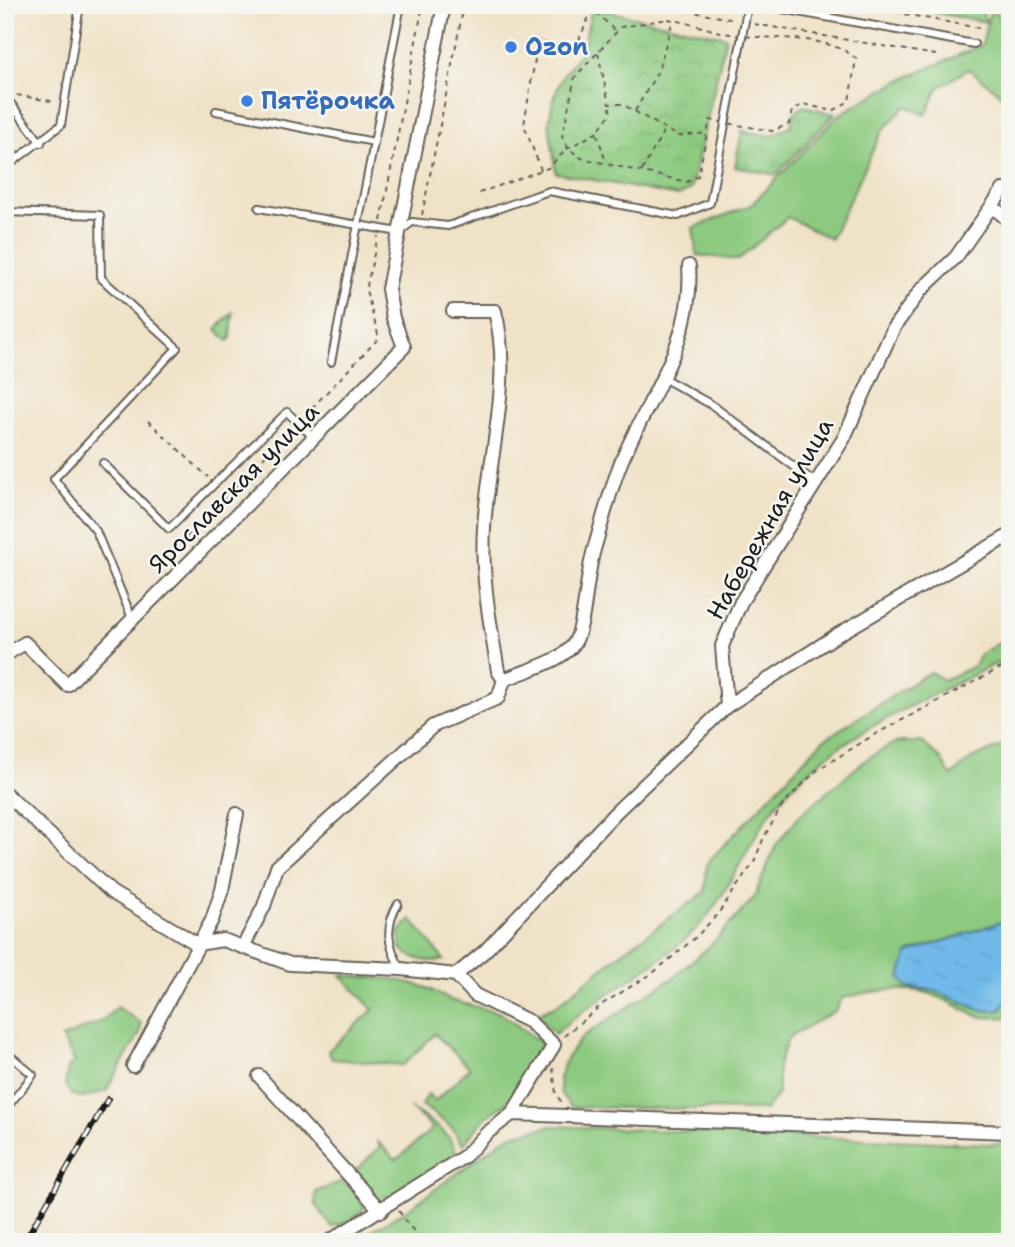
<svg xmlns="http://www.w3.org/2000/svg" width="1015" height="1247" font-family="'Shantell Sans',sans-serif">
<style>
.grass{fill:#8dca80;stroke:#54734e;stroke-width:2}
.park{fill:url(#park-crowns);stroke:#54734e;stroke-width:2}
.water{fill:url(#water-ripples);stroke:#466a82;stroke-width:2}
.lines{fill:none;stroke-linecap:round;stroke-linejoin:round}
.lane-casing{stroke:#666158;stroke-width:10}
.street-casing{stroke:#666158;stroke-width:16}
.path{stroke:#666158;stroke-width:2;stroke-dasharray:5 5;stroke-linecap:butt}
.lane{stroke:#fff;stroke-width:6}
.street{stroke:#fff;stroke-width:12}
.rail-casing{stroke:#1c1c1c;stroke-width:6}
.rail{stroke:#f6f6f2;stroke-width:3.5;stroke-dasharray:10;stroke-linecap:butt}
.shop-dot{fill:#3f7fe0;stroke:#f6f6f2;stroke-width:2.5}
.labels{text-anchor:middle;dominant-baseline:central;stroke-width:5;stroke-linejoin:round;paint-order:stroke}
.shop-label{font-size:24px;font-weight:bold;fill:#366cbe;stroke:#f6f6f2;text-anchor:start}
.street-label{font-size:24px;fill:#1c1c1c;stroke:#f6f6f2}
</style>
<defs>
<pattern id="park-crowns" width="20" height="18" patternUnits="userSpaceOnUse" patternTransform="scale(1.75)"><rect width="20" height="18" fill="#8dca80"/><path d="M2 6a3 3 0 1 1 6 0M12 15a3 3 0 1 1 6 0" fill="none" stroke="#79ad6e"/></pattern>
<pattern id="water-ripples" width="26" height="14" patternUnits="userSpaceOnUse" patternTransform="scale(1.75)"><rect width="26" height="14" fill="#71b9e9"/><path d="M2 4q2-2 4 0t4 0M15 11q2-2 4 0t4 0" fill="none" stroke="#619ec7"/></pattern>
</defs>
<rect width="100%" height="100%" fill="#f6f6f2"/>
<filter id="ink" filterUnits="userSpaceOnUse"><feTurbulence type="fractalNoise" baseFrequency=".0143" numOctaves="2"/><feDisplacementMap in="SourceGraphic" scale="14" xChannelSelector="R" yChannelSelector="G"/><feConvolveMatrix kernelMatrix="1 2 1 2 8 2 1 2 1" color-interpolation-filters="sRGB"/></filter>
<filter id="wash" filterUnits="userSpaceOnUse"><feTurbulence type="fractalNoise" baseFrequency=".00686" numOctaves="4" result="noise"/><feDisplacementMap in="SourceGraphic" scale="28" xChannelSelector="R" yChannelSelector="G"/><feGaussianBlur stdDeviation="1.57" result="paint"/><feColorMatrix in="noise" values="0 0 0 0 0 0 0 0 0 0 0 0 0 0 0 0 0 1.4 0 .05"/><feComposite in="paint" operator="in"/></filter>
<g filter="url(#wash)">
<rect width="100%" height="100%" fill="#f0e2c7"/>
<path class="grass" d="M998,13L1010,69V102L969,69L938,88L926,115L906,106L882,131L831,239L788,217L738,260L697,255L693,228L751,205L840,114L901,80L982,45L989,14Z
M1010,637V656C932,699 838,730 780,800C746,841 731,895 692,933C650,972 597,996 555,1034L536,1014L557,1005L616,957L705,892L707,863L822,741L930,672L944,680L974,666L980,654Z
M896,742H922L941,759L951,776L971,759L1010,742V919L908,953L907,987L936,991L980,1010L999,1011L1010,998V1017C966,1020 975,1012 939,997C909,984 872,991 842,998L835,1011L789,1037L778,1065V1094L765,1110L571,1107L561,1094L559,1078L566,1059L582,1037L674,977L713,943L754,898L776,845L799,816L868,758Z
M411,919L444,960C427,963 414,960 401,949L399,932Z
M341,975L399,980L427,988L450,1000L500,1013L543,1044L533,1069L509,1101L485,1118L463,1145L452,1128L422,1105L428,1094L435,1101L470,1068L435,1034L403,1065L332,1059L328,1051L373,1010Z
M117,1007L141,1023L140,1033L106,1091L83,1098L72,1095L65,1085L68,1068L75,1062L62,1038L103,1021Z
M409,1107C425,1119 457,1134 456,1157L381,1203L353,1173L380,1147L377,1141L396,1160L433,1128Z
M552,1126L1010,1145V1242H353L408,1209L510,1135Z
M343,1181L357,1193L365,1208L348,1222L332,1227L315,1204L316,1192Z"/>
<path class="park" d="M946,5H980L986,22L935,13Z
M592,8L726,37L691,189L678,196L556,173L549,123L553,99L564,74L582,51Z
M803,106L835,114L776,175L735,167L742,131L771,136L791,126L794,113Z
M233,312L231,338L228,341L216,329Z"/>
<path class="water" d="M1010,919V998L999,1011L980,1010L936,991L907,987L900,977L908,953Z"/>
</g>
<g filter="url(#ink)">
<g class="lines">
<g class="lane-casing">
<path id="lane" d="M760,5L974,44
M5,96L41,143
M216,111L374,142
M5,168L61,125L80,5
M259,208L399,232L412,222L448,226L549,191L678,216L710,203L748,5
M5,212L100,215L101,278L177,348L54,479L96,531L132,618
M331,362L401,5
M665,379L712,405L816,483
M103,463L169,529L287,412L313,437
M398,904C384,928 388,946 401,969
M5,1051L33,1075L5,1110"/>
</g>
<g class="street-casing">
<path id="street" d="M992,206L1007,219L1010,226
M5,655L25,643L67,685L404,347L393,318L388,289L444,5
M504,680C525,670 567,661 576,640C586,618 586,573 595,546C603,519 610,491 620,465C646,400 695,342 689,266
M727,706L722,646L741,602L844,438L894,327L921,290L956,257L1003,190
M5,793L111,892L197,944L223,940L290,964L401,969L456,975L475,995L530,1022L554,1045L512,1114L487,1133L465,1156L328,1242
M243,947L264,906L277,867L433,726L498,698L504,680L498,671C490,623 481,576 484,528C488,457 513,381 495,311H453
M456,975L485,951L616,812L727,706L837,635L1010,535
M133,1066L212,920L222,890L237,814
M259,1076L381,1211
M512,1114L1010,1132"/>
</g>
<path class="path" d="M589,5L615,31
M657,5L735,20
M856,5L984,29
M1002,5L1010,38
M668,19C693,23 717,33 742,36C775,39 832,35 856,59L849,101L833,111L803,104L792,111L789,124L772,131L710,120L698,176L687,182L581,158L568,148L562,137L575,77L621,27Z
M754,24L936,55
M598,53L609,104H622L678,136L708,133
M17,95L56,102
M635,111L658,71L673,20
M597,134L606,162
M541,170L524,125L538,41L575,49L594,5
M642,171L664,130
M479,193L548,168L568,148L596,133L611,113L609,104
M422,215L464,5
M381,221L423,5
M305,415L379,338L366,290L378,236
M148,421L208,477
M162,573L157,567L291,429
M564,1036L604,1003L653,973L696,937L717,915L754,862L764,837L784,803L816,771L872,736L1010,663
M553,1068L556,1094L562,1103
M399,1211L409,1226L426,1242"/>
<use href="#lane" class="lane"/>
<use href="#street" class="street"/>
<g class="rail-casing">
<path id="rail" d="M24,1242L108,1099"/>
</g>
<use href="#rail" class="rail"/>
</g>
</g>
<g class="shop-dot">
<circle cx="511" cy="47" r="7"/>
<circle cx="247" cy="101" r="7"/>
</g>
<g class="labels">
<g class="shop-label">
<text x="525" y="47">Ozon</text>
<text x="261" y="101">Пятёрочка</text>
</g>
<g class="street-label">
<text transform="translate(234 488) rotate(-45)">Ярославская улица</text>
<text transform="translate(770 519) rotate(-60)">Набережная улица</text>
</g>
</g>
<rect width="1015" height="1247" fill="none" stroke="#f6f6f2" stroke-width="28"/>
</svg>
